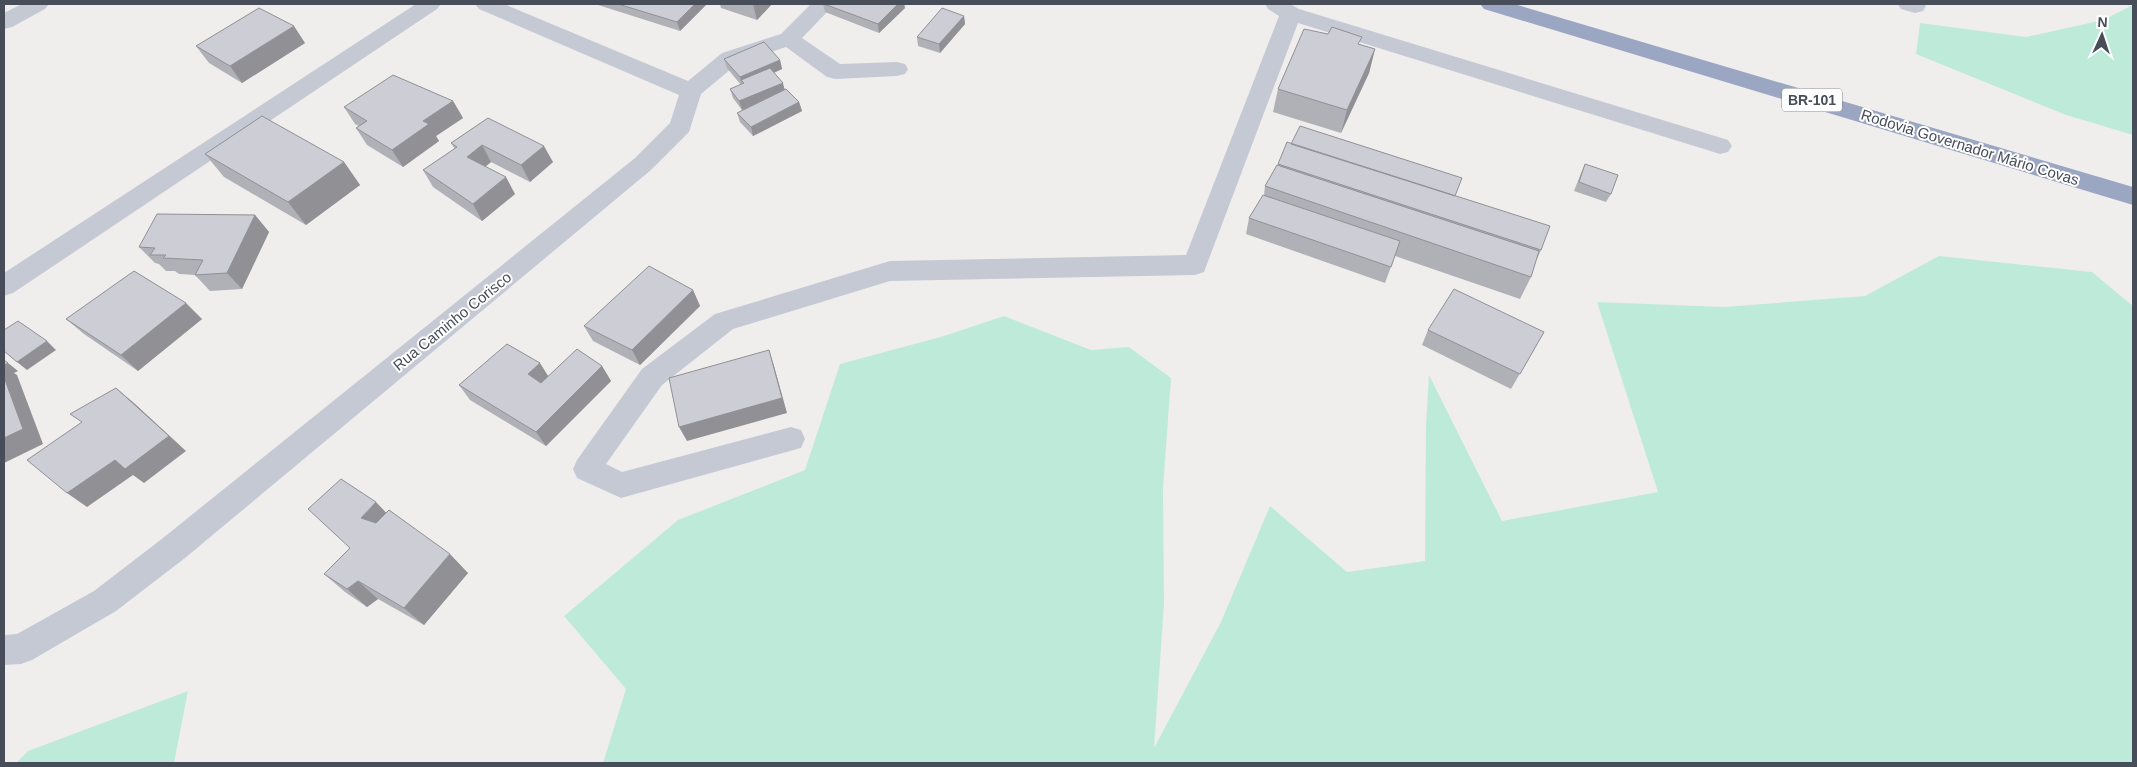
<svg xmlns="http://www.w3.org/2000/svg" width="2137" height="767" font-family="Arial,sans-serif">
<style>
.green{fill:#beebd9}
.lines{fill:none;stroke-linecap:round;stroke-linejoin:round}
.minor{fill:#c4c9d4;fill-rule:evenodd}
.trunk{fill:#9ba6c2;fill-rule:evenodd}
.wall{fill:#b0b1b7}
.shaded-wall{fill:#909095}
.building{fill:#cdced5;stroke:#909095}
.labels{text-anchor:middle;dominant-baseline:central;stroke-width:4;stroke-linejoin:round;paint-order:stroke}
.shield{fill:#fff;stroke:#7e828b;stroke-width:1}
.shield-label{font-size:14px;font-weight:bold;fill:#474d59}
.street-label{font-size:15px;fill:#474d59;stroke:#fff}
</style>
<rect width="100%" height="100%" fill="#f0eeed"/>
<path class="green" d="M2133,5V135L2066,115L1916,54L1920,23L2026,37L2103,20Z
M1939,256L2092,272L2133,306V763H603L626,689L564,616L678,520L805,470L840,364L944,336L1004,316L1091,350L1129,347L1171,378L1163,489L1164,604L1154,748L1221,622L1270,506L1347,572L1425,561L1426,425L1429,375L1502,521L1658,492L1597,302L1724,307L1865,296Z
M188,691L174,763H16L28,751Z"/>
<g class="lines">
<path class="minor" d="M22,4H49L45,9L12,27L4,29V13Z
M416,4H441L437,9L13,293L4,296V273Z
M475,4H504L688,81L722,53L781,34L810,5H826L829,10L802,38L840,64L897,62L905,64L908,69L905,74L897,76L835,79L827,77L786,47L738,63L701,94L689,132L651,170L185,558L116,611L32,660L21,664L4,665V635L17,634L94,591L163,538L635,158L670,123L679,95L479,9Z
M1265,4H1290L1299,9L1728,140L1732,146L1728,152L1720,154L1298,23L1204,272L1195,275L890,281L733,329L662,385L606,464L622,472L791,427L801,430L805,439L801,448L621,498L577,478L573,469L577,460L642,369L715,314L890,261L1186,255L1279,16L1268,9Z
M1898,4H1924L1926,6L1923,11L1915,13L1901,9Z"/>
<path class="trunk" d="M1480,4H1514L2133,187V205L1484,9Z"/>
</g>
<path class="wall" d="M595,4H707L680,31Z
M720,4H772L757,20L721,8Z
M823,4H904L905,8L879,33L825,12Z
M964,16L965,24L940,53L918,46L917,37Z
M305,43L242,83L209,63L196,46Z
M1360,45L1375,49L1369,73L1341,133L1273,112L1278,89Z
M724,59L780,60L782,69L774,73L785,89L799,102L802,111L753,136L740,122L737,113L751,106L742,110L733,98L730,89L741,85L727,68Z
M453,101L463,118L436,136L439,141L403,167L367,145L356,128L359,126L355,124L344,107Z
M488,118L553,162L530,182L491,162L485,167L515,194L482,221L433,187L423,170L455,149L451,143Z
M205,154L344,162L360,185L306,225L224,177Z
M1278,164L1455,196L1541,250L1536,261L1531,277L1520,299L1395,256L1385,283L1246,234L1249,218L1264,195L1265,186Z
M1585,164L1611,194L1606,202L1574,191L1581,173Z
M255,215L269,232L242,289L210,291L195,275L179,274L175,271H166L159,264L155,263L139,247Z
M693,290L700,306L640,365L593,341L584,326Z
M66,319H202L138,371L84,334Z
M1428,330L1544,332L1511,389L1422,345Z
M602,366L611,381L546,446L470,400L459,385L548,376Z
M386,513L468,573L424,625L378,599L367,607L345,592L324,574Z"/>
<path class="shaded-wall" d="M695,4H707L680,31L677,22Z
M753,4H772L757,20Z
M898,4H904L905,8L879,33L878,24Z
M964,16L965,24L940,53L939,44Z
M294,26L305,43L242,83L230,66Z
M1375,49L1369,73L1341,133L1347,110Z
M780,60L782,69L745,85L744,83L741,80L742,86L740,77Z
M783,83L785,92L742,110L739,101Z
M453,101L463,118L436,136L439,141L403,167L392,150L423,121Z
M799,102L802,111L753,136L751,127Z
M482,145L491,162L476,174L467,157Z
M544,146L553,162L530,182L521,165Z
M344,162L360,185L306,225L288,202Z
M506,177L515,194L482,221L473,204Z
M255,215L269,232L242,289L227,273Z
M693,290L700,306L640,365L632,350Z
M186,303L202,319L138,371L121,355Z
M47,341L56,350L27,370L17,362Z
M769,350L774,366L787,413L687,441L679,427Z
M8,363L18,371L14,373L17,375L43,444L4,463V365Z
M540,363L550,379L538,390L528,374Z
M602,366L611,381L546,446L536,432Z
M116,388L134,403L186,451L144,483L133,475L87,507L67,493L115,460Z
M376,502L395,522L381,536L361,518Z
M450,554L468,573L424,625L404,608Z
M358,581L378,599L367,607L347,589Z"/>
<path class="building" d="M618,4H695L677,22Z
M824,4H898L878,24Z
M259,8L294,26L230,66L196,46Z
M942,8L964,16L939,44L917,37Z
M1332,27L1362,37L1358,44L1375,49L1347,110L1278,89L1304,29L1328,34Z
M764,42L780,60L740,77L724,59Z
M770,68L783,83L739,101L730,89L744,83L741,80Z
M393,75L453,101L423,121L429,124L392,150L356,128L367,121L344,107Z
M786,89L799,102L751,127L737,113Z
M262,116L344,162L288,202L205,154Z
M488,118L544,146L521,165L482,145L467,157L506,177L473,204L423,170L457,147L451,143Z
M1300,126L1462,178L1455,196L1291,144Z
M1287,142L1550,226L1541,250L1278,164Z
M1585,164L1618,175L1611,194L1579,182Z
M1277,165L1539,251L1531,277L1265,186Z
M1263,195L1400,241L1391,267L1249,218Z
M157,214L255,215L227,273L195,275L203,260L163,258L166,255H150L155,248L139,247Z
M649,266L693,290L632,350L584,326Z
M134,271L186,303L121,355L66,319Z
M1454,289L1544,332L1520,374L1428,330Z
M18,321L47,341L17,362L4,351V330Z
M507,344L540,363L528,374L541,383L577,349L602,366L536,432L459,385Z
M769,350L782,398L679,427L669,378Z
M4,360L8,363L4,365Z
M4,377L23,429L4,438Z
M116,388L169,436L125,469L115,460L67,493L27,460L82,422L70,414Z
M341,479L376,502L361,518L376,523L389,510L450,554L404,608L358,581L347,589L324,574L350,548L308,509Z"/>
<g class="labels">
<rect class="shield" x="1782" y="88.5" width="60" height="23" rx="4"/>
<g class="shield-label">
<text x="1812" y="100">BR-101</text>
</g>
<g class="street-label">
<text transform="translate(1970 147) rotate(17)">Rodovia Governador Mário Covas</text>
<text transform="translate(452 321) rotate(-39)">Rua Caminho Corisco</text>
</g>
</g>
<rect width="2137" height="767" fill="none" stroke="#474d59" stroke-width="10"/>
<g transform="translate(2102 35) rotate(3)" stroke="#ffffff" stroke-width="4" paint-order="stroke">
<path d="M0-4L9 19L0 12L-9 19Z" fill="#474d59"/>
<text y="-8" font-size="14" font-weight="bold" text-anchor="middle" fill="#474d59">N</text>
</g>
</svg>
